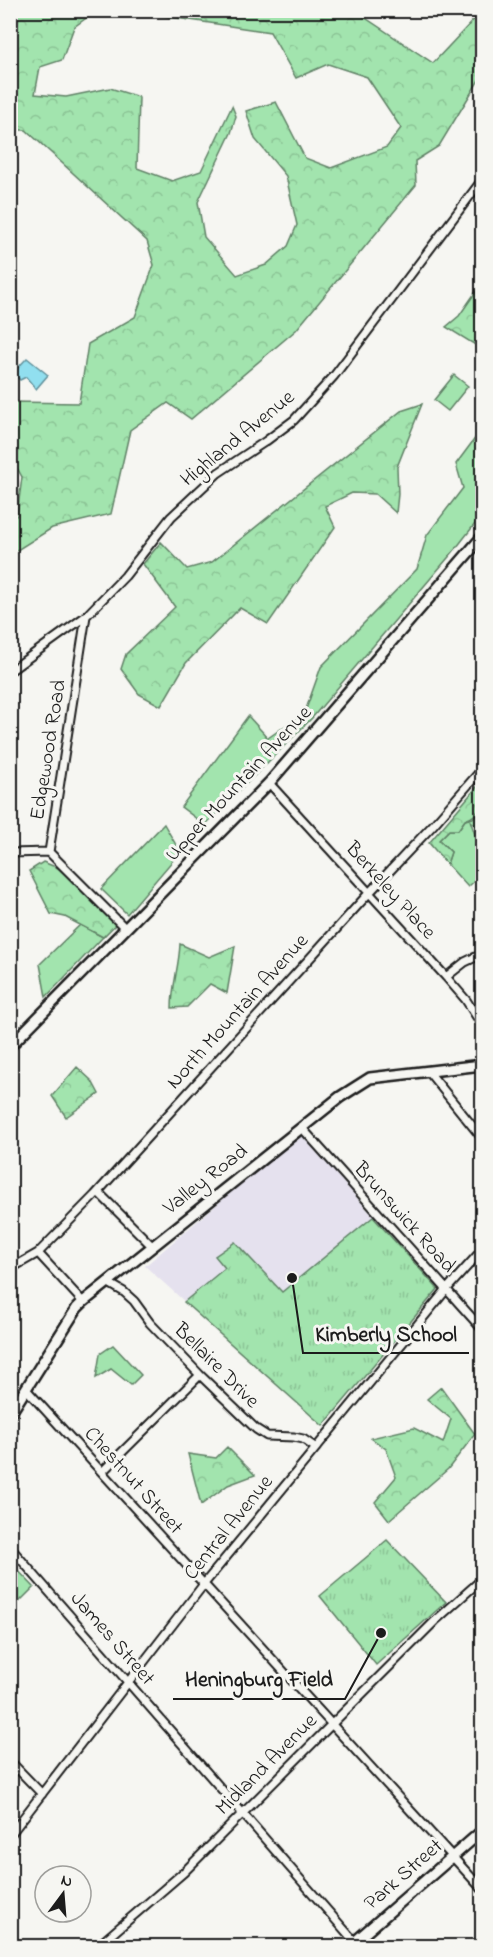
<svg xmlns="http://www.w3.org/2000/svg" width="493" height="1957" font-family="'Indie Flower',sans-serif">
<style>
.built{fill:#e5e1ee}
.grass{fill:#a2e4ae;stroke:#5f8065;stroke-width:1.5}
.forest{fill:url(#forest-crowns);stroke:#5f8065;stroke-width:1.5}
.park{fill:url(#park-tufts);stroke:#5f8065;stroke-width:1.5}
.water{fill:#91dfef;stroke:#62919b;stroke-width:1.5}
.lines{fill:none;stroke-linecap:round;stroke-linejoin:round}
.street-casing{stroke:#1c1c1c;stroke-width:11}
.secondary-casing{stroke:#1c1c1c;stroke-width:14}
.street{stroke:#f6f6f2;stroke-width:7}
.secondary{stroke:#f6f6f2;stroke-width:9}
.labels{text-anchor:middle;dominant-baseline:central;stroke-width:6;stroke-linejoin:round;paint-order:stroke}
.street-label{font-size:21px;fill:#1c1c1c;stroke:#f6f6f2}
.leader{fill:none;stroke:#1c1c1c;stroke-width:2}
.callout-dot{fill:#1c1c1c;stroke:#f6f6f2;stroke-width:2}
.callout-label{font-size:22px;text-anchor:middle;font-weight:bold;fill:#1c1c1c;stroke:#f6f6f2;stroke-width:6;stroke-linejoin:round;paint-order:stroke}
</style>
<defs>
<pattern id="forest-crowns" width="20" height="18" patternUnits="userSpaceOnUse" patternTransform="scale(1.5)"><rect width="20" height="18" fill="#a2e4ae"/><path d="M2 6a3 3 0 1 1 6 0M12 15a3 3 0 1 1 6 0" fill="none" stroke="#8bc395"/></pattern>
<pattern id="park-tufts" width="24" height="20" patternUnits="userSpaceOnUse" patternTransform="scale(1.5)"><rect width="24" height="20" fill="#a2e4ae"/><path d="M3 7l-1-3M5 7V3M7 7l1-3M15 17l-1-3M17 17v-4M19 17l1-3" fill="none" stroke="#8bc395"/></pattern>
</defs>
<rect width="100%" height="100%" fill="#f6f6f2"/>
<filter id="ink" filterUnits="userSpaceOnUse"><feTurbulence type="fractalNoise" baseFrequency=".0167" numOctaves="2"/><feDisplacementMap in="SourceGraphic" scale="12" xChannelSelector="R" yChannelSelector="G"/><feConvolveMatrix kernelMatrix="1 2 1 2 8 2 1 2 1" color-interpolation-filters="sRGB"/></filter>
<g filter="url(#ink)">
<path class="built" d="M302,1136L438,1289L323,1426L145,1266L243,1182Z"/>
<path class="grass" d="M454,375L468,386L448,411L434,400Z
M482,429V515L453,552L312,718L205,825L181,807L248,716L268,738L305,712L321,667L417,569L427,535L463,488L456,464Z
M482,806V832L470,820L477,840L482,835V874L468,887L447,864L451,852L439,840L449,830H458L465,820L473,818Z
M164,824L180,852L127,914L101,889Z
M80,925L103,937L46,997L40,964Z
M113,1345L141,1375L131,1385L111,1369L96,1378L100,1354Z
M11,1563L34,1587L11,1610Z"/>
<path class="forest" d="M11,10L96,11L74,27L62,60L40,67L35,94L66,97L110,88L139,97L137,168L172,181L201,171L232,106L236,116L231,133L198,202L204,237L237,275L266,265L288,246L297,225L286,176L255,139L246,111L276,102L305,158L331,168L387,147L401,128L367,77L328,64L296,78L270,32L130,11H355L433,63L482,11V75L439,146L415,161L416,185L296,330L191,419L168,403L130,430L111,514L52,528L11,554V520L17,515L22,477L11,457V402L79,403L88,344L135,317L154,265L147,241L26,130H11Z
M482,283V338L477,346L446,327L459,316Z
M422,404L397,467L398,494L396,513L375,494L352,493L325,506L335,527L268,624L240,608L186,663L161,706L139,694L121,669L126,654L175,607L143,564L161,542L187,569L212,562L401,411Z
M482,781C483,798 484,814 465,820L458,830H449L439,840L451,852L447,864L429,843Z
M43,862L58,868L118,922L103,937L65,917L51,914L29,871Z
M180,944L209,957L235,946L227,993L210,984L187,1007L172,1008C172,985 179,967 180,944Z
M77,1067L92,1081L99,1094L66,1117L52,1096Z
M441,1387L475,1434L448,1469L389,1520L375,1502L396,1477L386,1449L371,1438L414,1428L443,1443L451,1419L427,1399Z
M227,1447L255,1475L228,1485L201,1505L188,1454L216,1458Z"/>
<path class="park" d="M373,1217L438,1289L323,1426L184,1302L225,1268L215,1256L235,1242L282,1292Z
M387,1540L446,1602L376,1665L320,1596Z"/>
<path class="water" d="M27,358L48,375L36,389L26,377L20,380L13,373Z"/>
<g class="lines">
<g class="street-casing">
<path id="street" d="M86,616L49,852L126,929
M10,671L86,616L125,576L171,517L218,473L266,441L294,420L334,376L482,180
M269,783L446,977L466,1000L482,1025
M10,853L49,852
M446,977L465,962L482,954
M428,1071L482,1138
M302,1128L482,1329
M98,1192L152,1246
M38,1253L83,1302
M10,1269L38,1253L95,1195L369,893L434,824L482,769
M107,1282L124,1292L134,1301L150,1323L200,1375L256,1429L267,1436L294,1437L303,1439L316,1448
M26,1389L482,1889
M102,1472L200,1375
M10,1547L355,1942
M10,1761L42,1794
M10,1835L204,1584L446,1290L482,1250
M98,1946L184,1872L435,1621L482,1579"/>
</g>
<g class="secondary-casing">
<path id="secondary" d="M10,1046L269,783L482,537
M10,1414L77,1308L83,1302L340,1097L370,1078L482,1065
M350,1946L482,1831"/>
</g>
<use href="#street" class="street"/>
<use href="#secondary" class="secondary"/>
</g>
</g>
<g class="labels">
<g class="street-label">
<text transform="translate(238 439) rotate(-39)">Highland Avenue</text>
<text transform="translate(49 750) rotate(-81)">Edgewood Road</text>
<text transform="translate(239 784) rotate(-47)">Upper Mountain Avenue</text>
<text transform="translate(390 891) rotate(48)">Berkeley Place</text>
<text transform="translate(238 1012) rotate(-48)">North Mountain Avenue</text>
<text transform="translate(206 1180) rotate(-38)">Valley Road</text>
<text transform="translate(404 1218) rotate(48)">Brunswick Road</text>
<text transform="translate(216 1366) rotate(45)">Bellaire Drive</text>
<text transform="translate(133 1481) rotate(48)">Chestnut Street</text>
<text transform="translate(229 1528) rotate(-51)">Central Avenue</text>
<text transform="translate(112 1639) rotate(49)">James Street</text>
<text transform="translate(267 1765) rotate(-45)">Midland Avenue</text>
<text transform="translate(404 1875) rotate(-41)">Park Street</text>
</g>
</g>
<path class="leader" d="M292 1278L303 1353H469M381 1633L345 1699H173"/>
<g class="callout-dot">
<circle cx="292" cy="1278" r="6"/>
<circle cx="381" cy="1633" r="6"/>
</g>
<g class="callout-label">
<text x="386" y="1341">Kimberly School</text>
<text x="259" y="1686">Heningburg Field</text>
</g>
<rect width="493" height="1957" fill="none" stroke="#f6f6f2" stroke-width="36"/>
<rect x="18" y="18" width="457" height="1921" fill="none" stroke="#1c1c1c" stroke-width="2" filter="url(#ink)"/>
<g transform="translate(63 1894) rotate(16)"><circle r="28" fill="#f6f6f2" stroke="#9f9f9c" stroke-width="1.5"/>
<path d="M0-4.5L10 22L0 15L-10 22Z" fill="#1c1c1c"/>
<text y="-9" font-size="16" font-weight="bold" text-anchor="middle" fill="#1c1c1c">N</text>
</g>
</svg>
